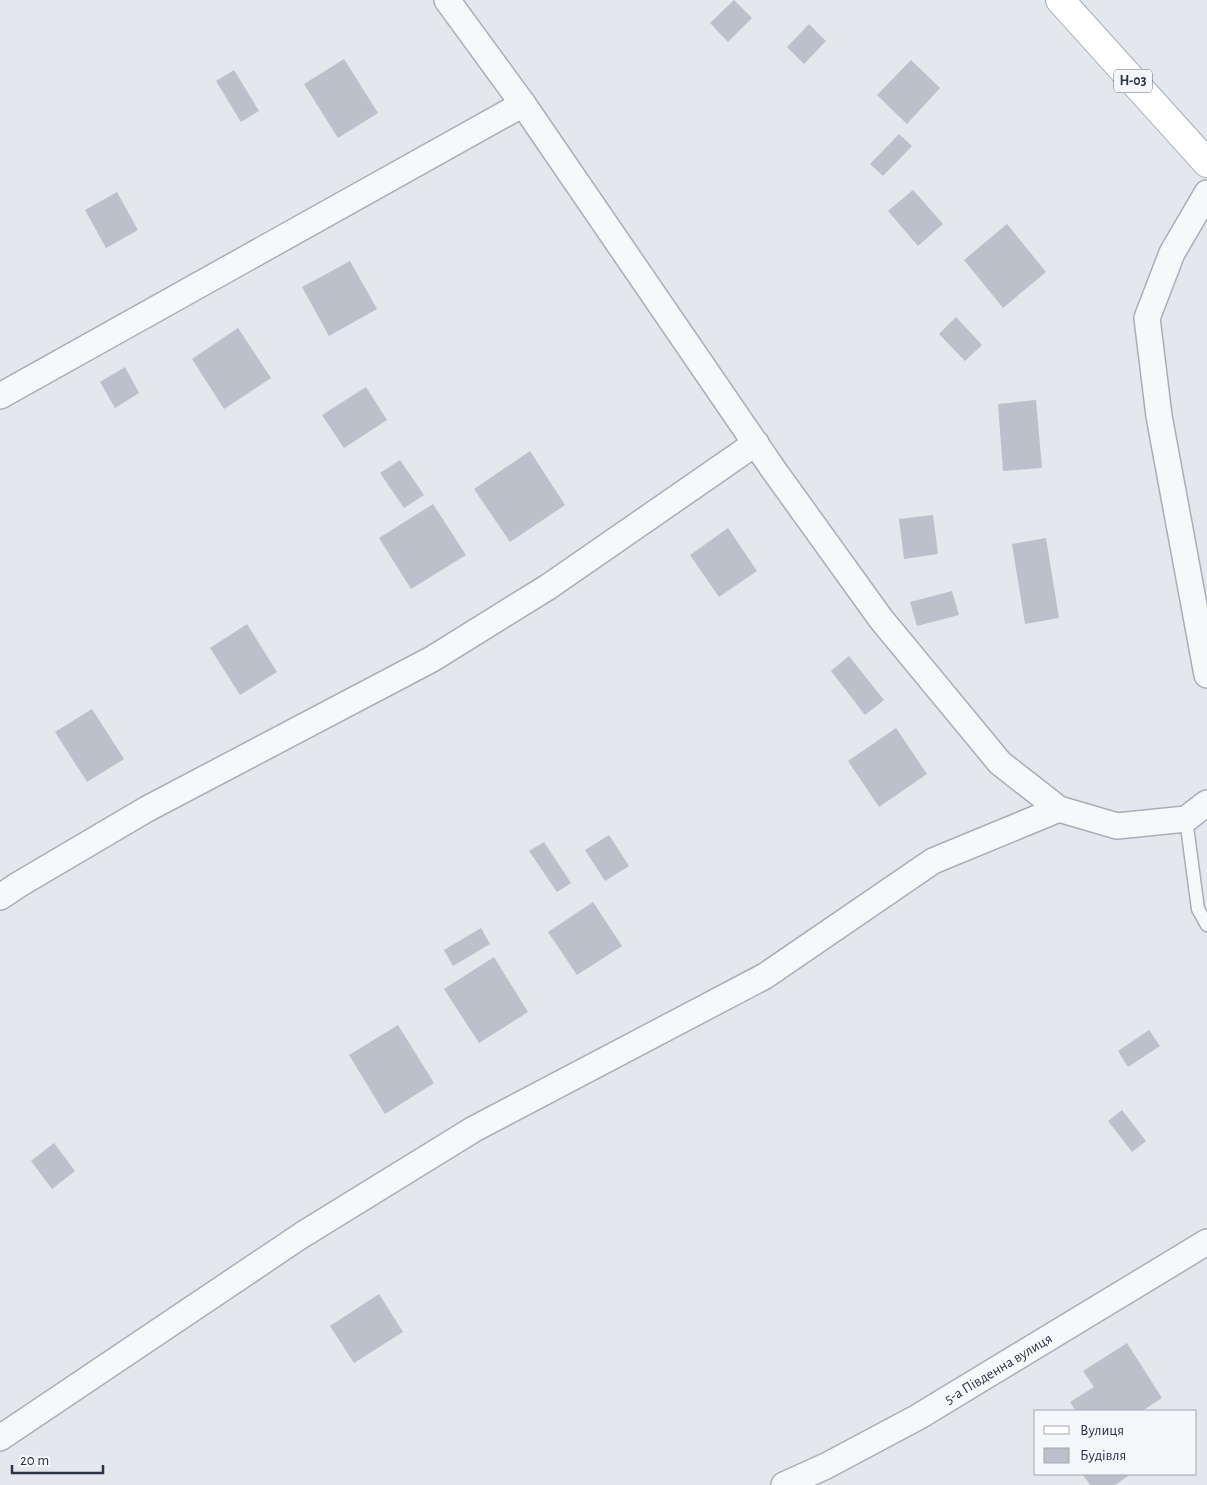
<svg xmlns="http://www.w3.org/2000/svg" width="1207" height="1485" font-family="'Alegreya Sans',sans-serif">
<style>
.building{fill:#bbc0ca}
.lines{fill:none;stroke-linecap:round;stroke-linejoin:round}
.service-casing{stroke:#a9aeb7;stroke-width:15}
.minor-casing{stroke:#a9aeb7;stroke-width:28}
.primary-casing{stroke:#a3abb8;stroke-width:30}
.service{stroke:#f7f8fa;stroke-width:12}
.minor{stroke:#f7f8fa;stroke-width:25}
.primary{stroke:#fff;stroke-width:28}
.labels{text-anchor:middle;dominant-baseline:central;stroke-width:4;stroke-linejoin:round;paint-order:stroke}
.shield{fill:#f4f6f9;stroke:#676e7b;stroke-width:1}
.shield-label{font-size:14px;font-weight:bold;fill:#2b3445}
.street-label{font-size:15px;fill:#2b3445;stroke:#f4f6f9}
</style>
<rect width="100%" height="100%" fill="#e4e7ec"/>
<path class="building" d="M734,0L752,18L728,42L710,23Z
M809,24L826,41L804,64L787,47Z
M344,59L378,113L338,138L304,84Z
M911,60L940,88L907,124L877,95Z
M234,70L259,111L241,122L216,81Z
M899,134L912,146L883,176L870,164Z
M913,190L943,224L918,246L888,211Z
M117,192L138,230L106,248L85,210Z
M1007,224L1046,272L1003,308L964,260Z
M350,261L377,309L329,336L302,287Z
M956,317L982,345L965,361L939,334Z
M238,328L271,378L224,409L192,359Z
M125,367L139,393L115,408L100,382Z
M366,387L387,420L344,448L322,415Z
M1036,400L1042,468L1003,471L998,404Z
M530,451L565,505L510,542L474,489Z
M400,460L424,495L404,508L380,473Z
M433,504L466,555L411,589L379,538Z
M933,515L938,554L904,559L899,519Z
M728,528L757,571L719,597L690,555Z
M1046,538L1059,618L1025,624L1012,544Z
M952,591L959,615L917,626L910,602Z
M247,624L277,672L240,695L210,648Z
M849,656L884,700L865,715L831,671Z
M92,709L124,759L87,782L55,732Z
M896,728L927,774L879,807L848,761Z
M609,835L629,866L605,881L585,850Z
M544,842L571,883L557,892L529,851Z
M593,902L622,946L577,975L548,932Z
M481,928L490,944L453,966L444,950Z
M494,957L528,1012L479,1043L444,989Z
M398,1025L434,1083L385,1114L349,1055Z
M1149,1030L1160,1046L1128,1067L1118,1051Z
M1122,1110L1146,1141L1132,1152L1108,1121Z
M54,1143L75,1171L52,1189L31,1161Z
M379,1294L403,1332L354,1363L330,1326Z
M1127,1343L1162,1398L1142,1411H1076L1070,1402L1094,1387L1083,1371Z
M1085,1474H1131L1115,1485H1090L1083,1475Z"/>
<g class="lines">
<g class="service-casing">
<path id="service" d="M1186,819L1198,909L1207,925"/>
</g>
<g class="minor-casing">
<g id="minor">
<path d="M447,0L523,104L773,469L881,619L1000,763L1059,809L1117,826L1186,819L1207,803"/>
<path d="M1207,193L1172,253L1147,318L1159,416L1207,675"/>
<path d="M0,396L523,104"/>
<path d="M0,897L18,885L147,809L432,659L548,587L756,443"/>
<path d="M0,1438L302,1235L474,1129L765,976L933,861L1059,809"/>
<path id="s1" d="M784,1485L826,1466L918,1417L1207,1242"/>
</g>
</g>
<g class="primary-casing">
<path id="primary" d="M1060,0L1207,163"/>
</g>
<use href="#service" class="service"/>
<use href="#minor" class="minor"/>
<use href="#primary" class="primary"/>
</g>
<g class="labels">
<rect class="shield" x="1114" y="69.5" width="38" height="23" rx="4"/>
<g class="shield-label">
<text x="1133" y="81">Н-03</text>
</g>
<g class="street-label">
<text stroke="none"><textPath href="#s1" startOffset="244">5-а Південна вулиця</textPath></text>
</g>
</g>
<rect x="1034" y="1410" width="162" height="65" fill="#f4f6f9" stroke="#a4a8b1"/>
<rect x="1044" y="1426" width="25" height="8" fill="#ffffff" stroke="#a4a8b1"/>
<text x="1080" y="1435" font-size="15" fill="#2b3445">Вулиця</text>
<rect x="1044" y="1448" width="25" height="15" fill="#bbc0ca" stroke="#a4a8b1"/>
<text x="1080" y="1460" font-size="15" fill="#2b3445">Будівля</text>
<path d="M12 1465v8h91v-8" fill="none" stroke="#2b3445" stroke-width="2.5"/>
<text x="20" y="1465" font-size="15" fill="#2b3445" stroke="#f4f6f9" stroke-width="4" paint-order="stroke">20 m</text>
</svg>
